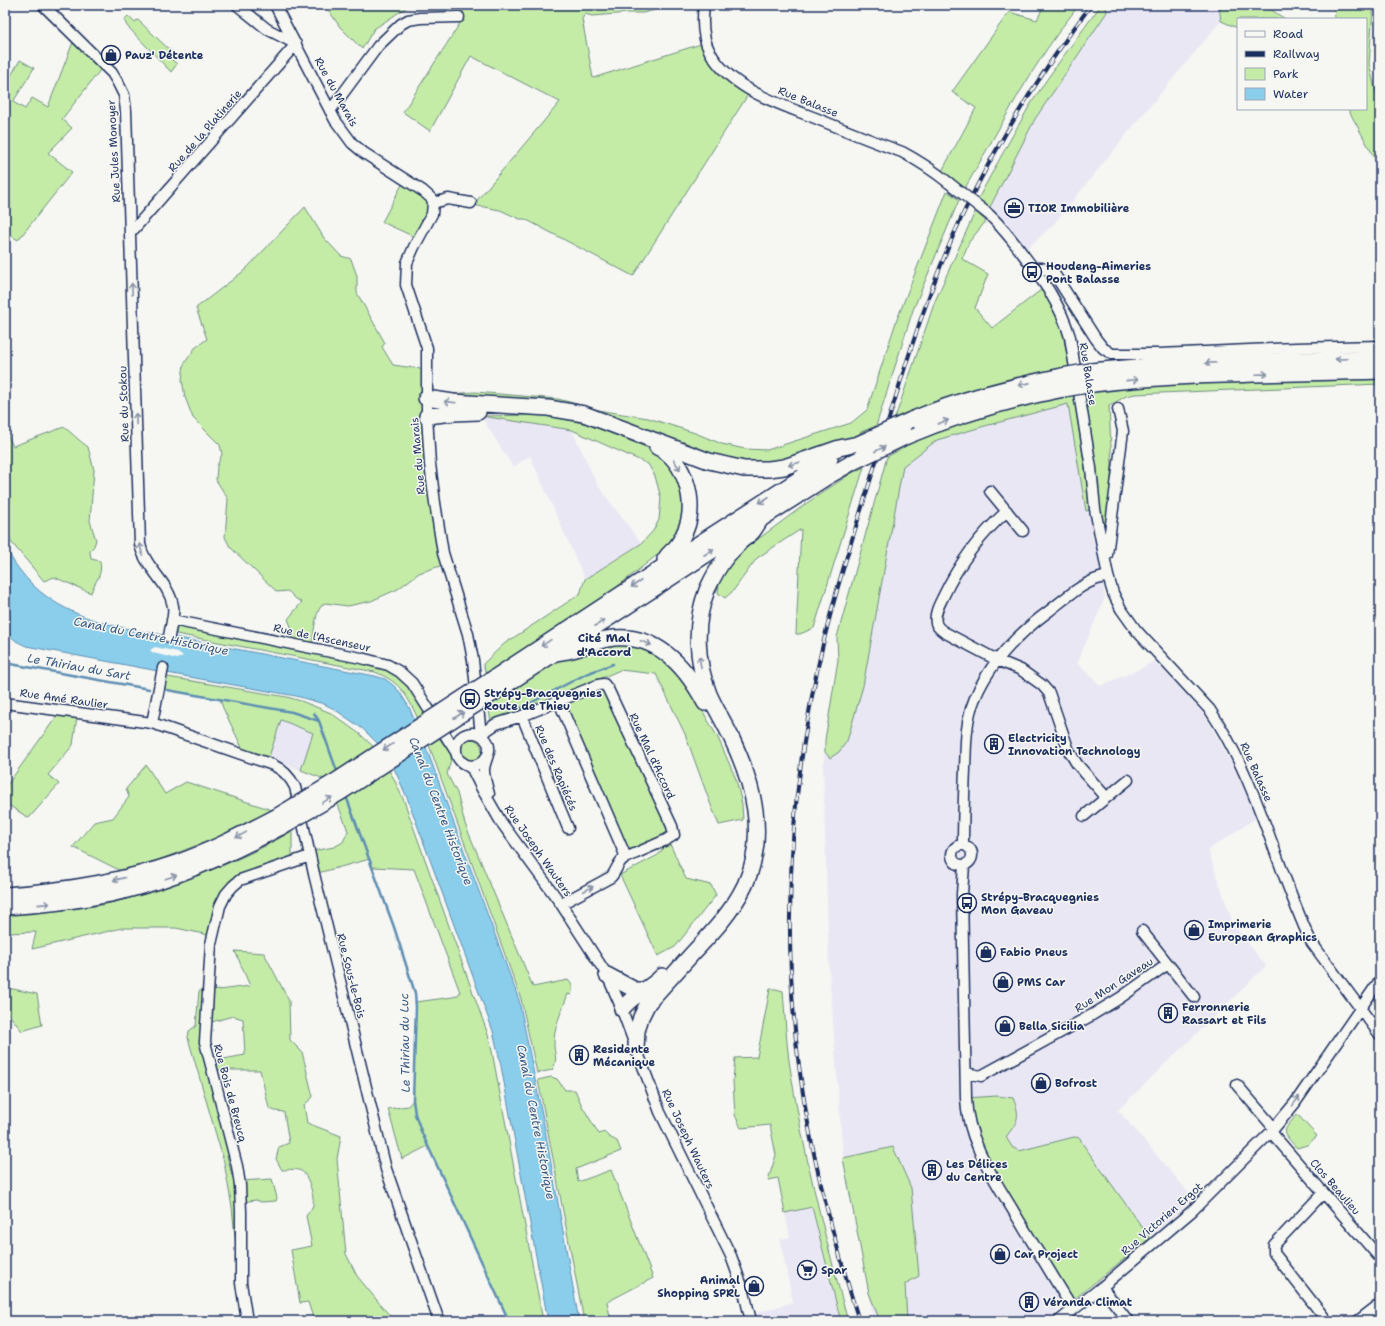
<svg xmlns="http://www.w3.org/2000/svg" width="1385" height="1326" font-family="'Shantell Sans',sans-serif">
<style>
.built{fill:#eae7f4}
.green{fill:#c4eca7;stroke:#708e82}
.water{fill:#8aceeb;stroke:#5e8eb3}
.pier{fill:#f6f6f2}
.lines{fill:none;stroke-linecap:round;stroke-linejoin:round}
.stream{stroke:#5e8eb3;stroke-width:2.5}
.minor-casing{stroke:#1b2f5e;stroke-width:13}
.highway-casing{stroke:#1b2f5e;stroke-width:18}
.minor{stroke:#f6f6f2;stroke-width:10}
.highway{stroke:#f6f6f2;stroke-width:15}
.rail-casing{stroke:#1b2f5e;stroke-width:4}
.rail{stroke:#f6f6f2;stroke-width:2.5;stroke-dasharray:8;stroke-linecap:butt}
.minor-bridge-casing{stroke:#1b2f5e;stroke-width:13;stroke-linecap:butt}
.highway-bridge-casing{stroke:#1b2f5e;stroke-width:18;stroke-linecap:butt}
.minor-bridge{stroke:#f6f6f2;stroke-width:10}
.highway-bridge{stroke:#f6f6f2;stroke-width:15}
.oneway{stroke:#8892a8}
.labels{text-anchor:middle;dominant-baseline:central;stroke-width:3;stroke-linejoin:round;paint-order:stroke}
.poi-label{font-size:11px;font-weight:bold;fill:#1b2f5e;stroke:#f6f6f2;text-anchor:start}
.street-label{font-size:11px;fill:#1b2f5e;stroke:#f6f6f2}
.water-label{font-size:12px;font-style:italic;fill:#375781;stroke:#f6f6f2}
.neighbourhood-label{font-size:12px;font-weight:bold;fill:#1b2f5e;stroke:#f6f6f2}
</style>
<rect width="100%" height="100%" fill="#f6f6f2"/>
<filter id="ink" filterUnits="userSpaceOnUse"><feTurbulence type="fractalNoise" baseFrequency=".025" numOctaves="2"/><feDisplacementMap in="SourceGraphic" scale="8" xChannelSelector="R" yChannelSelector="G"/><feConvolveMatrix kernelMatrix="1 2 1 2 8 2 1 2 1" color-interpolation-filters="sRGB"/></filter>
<g filter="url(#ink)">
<path class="built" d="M1105,5H1219L1221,21L1131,129L1053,225L1022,253L995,219L990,207L1035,119L1107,12Z
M1074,395L1105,598L1077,663L1100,686L1144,667L1154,661L1187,694L1208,720L1237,773L1256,818L1208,850L1233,924L1266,966L1118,1110L1194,1199L1150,1238L1073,1300L1044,1321H874L843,1158L829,968L823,767L825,752V740L838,660L837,637L887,457L904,447L915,438Z
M481,416L572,430L598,486L641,543L585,579L530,456L513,467Z
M281,720L313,733L301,770L268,759Z
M811,1206L840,1318L830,1321H751L750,1315L793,1302L780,1239L790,1237L785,1213Z"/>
<path class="green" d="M325,5H418L407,7L374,29L362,49L340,27Z
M462,5H661L655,10L643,13H628L592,16L585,14L582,19L593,78L701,44L751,90L633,276L525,219H520L500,210L473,205L560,102L471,56L430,131L403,112L464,17Z
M1044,5H1079C1034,61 1001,126 965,188L942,171L976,108L952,92L1009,12L1037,20Z
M1101,5H1105L1107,12L1035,119L990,207L978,199C995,167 1012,136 1030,105C1052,70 1077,38 1101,5Z
M1219,5H1264L1285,19H1238V28L1221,21Z
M1334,5H1374L1372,22L1369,64L1380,109V168L1348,109H1366V19H1335Z
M128,16L134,22L138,20L176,56L172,60L177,64L171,72L127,26L124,20Z
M73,42L101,69L62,119L72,128L48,153L72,172L18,240L5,232V86L20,60L34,68L13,102L25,109L32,98L48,107Z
M405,179L432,199L419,239L382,222Z
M947,191L959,200L913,310L876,426L861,432L854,439L766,465L718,460L595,415L440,395L475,392L558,399L603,411L648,418L695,433L722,444L745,449L767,450L851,423L867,410L896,322Z
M305,207L324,238L341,256L351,259L357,276V293L385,343L382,347L393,365L428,370L426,398L446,564L419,573L398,589L371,601L348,606L325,603C314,608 314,637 312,648L400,672L432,713L419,721C408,697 401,682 375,672L176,634L177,628L180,625L289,644L292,629L288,619L302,602L296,599L288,591L277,592L230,547L225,537L228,499L216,480L217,466L222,454L220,445L193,418L185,397L182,380L184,364L195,348L207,339L196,308L245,270Z
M975,212L986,221L969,242L962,259L988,274L975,308L992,328L1046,286L1049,301L1062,329L1069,366L1060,368L1056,371C1002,385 947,396 895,418L935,301Z
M1380,375V384L1135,394L1126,396L1109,406L1112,467L1107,532H1103L1083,394L1131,385Z
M1074,395L1091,510L1086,511L1068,404L985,426L937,440L903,466L863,686L847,741L839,752L830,758L825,752V740L838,660L837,637L887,457L904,447L915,438L1023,402Z
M538,415L564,419L587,424L656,451L675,472L682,491L684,509L681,526L671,544L603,598L486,674L483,664L504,644L580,594L585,579L642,543L653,531L659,520L661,498L655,476L648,464L572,430L481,416Z
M64,427C72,433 79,441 88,447L94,470L90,521L96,540L94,546L90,551L91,559L100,561C103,576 95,580 91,593L54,577L44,581L11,542L5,529V430L13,446Z
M864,467L814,628L800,634H796L801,529L757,558L733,591L725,598L718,593L719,582L738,554L807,503L850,474Z
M630,644L659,655L685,680L718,738L736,779L742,804L743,820L719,825L709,800L685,734L656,674L620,670L554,699L491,722L488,705C521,683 555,657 593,645C604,642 619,644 630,644Z
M162,676L287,697L301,701L331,713L361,735L378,751L394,779L404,801L486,1029L490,1041L543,1321H509L428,1146L402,1159L388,1109L408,1106L413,1100L416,1002L453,997L458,995L460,992L414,869L373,867L370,859L314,874L313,851L334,847L343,842L348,831L329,781L301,770L313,733L281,720L267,763L246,756L223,708L220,699L167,690L159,687Z
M597,690L606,692L670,830L669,832L665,837L628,851L565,704Z
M59,713L77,716L73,745L48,775L59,784L29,818L5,803V788Z
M439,738L452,756L447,774L457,793L465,824L533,987L568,980C573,985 573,989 571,995L568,994C562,1011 553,1028 554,1046C555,1056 558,1060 552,1070L537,1073L521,999L429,745Z
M460 750a11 11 0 1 1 22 0a11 11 0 1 1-22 0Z
M146,765L165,794L186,782L272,810L231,832L159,860L121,871L73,847L94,822L113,818L129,797L126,789Z
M292,831V858L233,886L213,936L176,928H122L32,949L36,932L5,933V914C38,913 70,910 102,905C122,901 142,894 161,888C206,873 251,856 292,831Z
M669,842L686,879L711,885L716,895L675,947L658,956L620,875L658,855Z
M235,951L264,953L289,1001L290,1040L302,1052L313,1097L304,1105L307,1123L341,1136L337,1159L346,1254L357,1276L394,1321H314L308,1302L300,1303L291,1250L312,1246L306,1216C308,1213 312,1209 313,1205C315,1199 308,1173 301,1171C296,1168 288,1170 282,1170L276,1159L279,1147L289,1143L284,1112L275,1111L269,1108L260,1070H218L214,1065L213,1061L245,1055L243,1019L233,1016L208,1023L211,991L250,986Z
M8,988L37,994L42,1025L22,1031L5,1010V992Z
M770,989H776L783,991C785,1014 786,1038 789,1061C802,1148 824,1233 847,1318H840L812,1207L785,1213L778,1178L768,1180L776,1155L770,1125L741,1128L735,1115L733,1081L735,1058L757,1057Z
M199,991H207L205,1023L234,1152L227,1156L232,1176L239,1177L240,1181L272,1179L277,1198L276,1201L261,1202L256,1200L241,1202L237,1258L232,1207L224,1162L188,1038L189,1031L196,1026Z
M551,1077L557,1079L565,1090H575L582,1106L599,1134L604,1132L609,1137L617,1141L621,1151L576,1169L578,1182L611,1170L653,1278L607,1302L611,1321H584L538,1080Z
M997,1096L1013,1098C1021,1117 1018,1121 1006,1137L1012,1147L1019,1151L1074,1137L1080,1138L1082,1143L1150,1238L1073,1300L978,1147L966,1098Z
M1297,1114L1317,1136L1307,1145L1297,1148C1280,1130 1283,1132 1297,1114Z
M893,1147L911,1188L919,1276L905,1284L907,1321H880L869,1293L843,1158Z"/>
<path class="water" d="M5,545C9,553 13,562 19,569C53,616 111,627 165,635L164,640L173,642L174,637L375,676L385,679L393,685L399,691L409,707L427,750L519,1000L544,1124L579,1321H548L501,1066L493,1031L408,800L390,759L381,747L363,729L334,709L324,704L296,696L167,673L168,665L160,663L158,671L26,646L16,641L5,631Z"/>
<path class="pier" d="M155,647L178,652L183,656L177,659L153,653L150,650Z"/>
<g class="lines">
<path class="stream" d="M5,663L149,689
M167,690L292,712L319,721
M517,710L586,674L613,664
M314,713L319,721L338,774
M346,796L394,927L415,993L416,1007L413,1100L415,1114L421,1131L509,1321"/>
<g class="minor-casing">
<path id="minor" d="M43,5L112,73L118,83L124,95L126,111L140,544C144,567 169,582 173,606C175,615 170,627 169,637
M237,5L267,29L296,44
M275,5L335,120L352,143L364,153L423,191L432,199L433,203L432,214L414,247L407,263L406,285L427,348V416L430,464L435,503L443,553L468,634L473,660L481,735
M704,5C702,21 702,38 710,52C732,91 781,104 820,120C847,131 874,142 902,152C919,161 934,171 949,183
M330,111L378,46L401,24L408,20L420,18L459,17
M433,203L448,199L471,203
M987,213C1001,225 1011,239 1022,253C1043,281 1060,303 1070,337L1091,468L1095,509L1108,576L1113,593L1121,609L1136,630L1210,710C1256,779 1274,859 1307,933L1312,943L1380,1035
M130,230L134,229L296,44
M1034,268H1042L1053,272L1096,339L1103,348L1112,354H1160L1296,348L1380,346
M990,491L1023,531
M1007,511C979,536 959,563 943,597C939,605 934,614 936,623C937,627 941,630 944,632L997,660L1021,670L1042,685L1049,693L1069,751L1077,764L1106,797
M1107,555L1123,431L1118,409
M172,620L361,658L388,665L400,672L412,683L456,752
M559,702L626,857
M5,703L152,723L273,765C284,770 290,777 295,787L314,874L386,1169L439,1321
M522,716L568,828
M152,723L163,668
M482,736L484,732L496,724L522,716L598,685L604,684L608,689L672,826L674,835L666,840L623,859C617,864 616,872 611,877L561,904
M487,756C479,770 458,769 456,751C454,732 480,726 488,743C492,752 484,761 484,770C484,778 487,786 489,794
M462,762L472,769L482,789L501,822L561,904L607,975L619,1002L660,1112L731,1256L744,1292L751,1321
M1084,816L1128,780
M963,845C963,820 964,795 965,769C966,749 965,729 971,709C984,669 1015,636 1049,611C1067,597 1085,580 1108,576
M952 855a10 10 0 1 1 20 0a10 10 0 1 1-20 0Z
M964,865L962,894L966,1098C967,1140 993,1177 1014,1212C1034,1245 1053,1277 1073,1309
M1142,931L1194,997
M966,1073L981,1076L1092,1015L1120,998L1168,964
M1237,1085L1274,1128
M1271,1132L1380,1258
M1323,1193L1274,1245V1253L1327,1321
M1102,1287L1128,1321
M247,1321L241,1283V1212L240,1185L237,1166L205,1042L211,944L220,906L226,894L233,886L240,880L310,856
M1059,1321L1102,1287L1192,1211L1271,1132L1295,1103L1380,980
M1358,1321L1380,1304"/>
</g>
<g class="highway-casing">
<path id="highway" d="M1091,371C1187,361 1284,361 1380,358
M1093,384C1188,373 1284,374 1380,371
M426,398L453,402L548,408L584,414L709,461L744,469H769L784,467L839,448L858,444
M427,416L453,413L478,412
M911,420C961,399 1009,387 1062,376
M907,436C960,414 1008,400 1064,389
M657,447C685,459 697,502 686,529C683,536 680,543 675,548C671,552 668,554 665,559
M554,653C560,652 566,652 572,650C584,647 595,641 607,639C655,631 685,665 705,703
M503,672L658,570L830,459
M509,683L761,519L827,477L853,462
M5,895C63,891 121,882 176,863C211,851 243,834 276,817
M5,907C41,905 76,901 111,894C171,881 227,856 281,827
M607,975L635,990H644
M622,1009C632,995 650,989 662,976
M636,1048L637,1031L641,1017L648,1003C662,987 677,971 692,954C712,933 732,912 745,885C768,835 753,783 731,737C724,722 715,708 709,694C696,661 694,623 707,590C712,579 719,566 727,556C732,551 737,546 741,541C745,538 750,535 753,531C756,527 758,523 761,519"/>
</g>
<use href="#minor" class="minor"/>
<use href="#highway" class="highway"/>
<g class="rail-casing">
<path id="rail" d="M859,1321C838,1252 818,1183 806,1112C781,967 786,820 816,676C831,601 856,528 878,455C903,373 927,290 964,212C998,141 1044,68 1091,5"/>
</g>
<use href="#rail" class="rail"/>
<g class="minor-bridge-casing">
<path id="minor-bridge" d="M949,183L987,213"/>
</g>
<g class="highway-bridge-casing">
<path id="highway-bridge" d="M1062,376L1091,371
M1064,389L1093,384
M858,444L911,420
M853,462L907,436
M276,817L336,781L503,672
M281,827L341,792L509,683"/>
</g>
<use href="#minor-bridge" class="minor-bridge"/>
<use href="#highway-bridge" class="highway-bridge"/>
</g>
<defs><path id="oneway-shaft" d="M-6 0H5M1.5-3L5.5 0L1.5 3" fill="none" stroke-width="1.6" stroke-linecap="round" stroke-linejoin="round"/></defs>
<g class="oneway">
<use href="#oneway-shaft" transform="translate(132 289) rotate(-92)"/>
<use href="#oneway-shaft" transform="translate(1341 359) rotate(178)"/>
<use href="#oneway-shaft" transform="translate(1211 363) rotate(178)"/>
<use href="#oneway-shaft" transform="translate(1262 374) rotate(-2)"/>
<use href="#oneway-shaft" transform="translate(1132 380) rotate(-6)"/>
<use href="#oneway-shaft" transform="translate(1024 384) rotate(169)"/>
<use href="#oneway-shaft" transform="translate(450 402) rotate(-173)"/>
<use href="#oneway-shaft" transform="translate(136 419) rotate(-92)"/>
<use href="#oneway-shaft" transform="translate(943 422) rotate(-20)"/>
<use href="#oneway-shaft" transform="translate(880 449) rotate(-26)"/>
<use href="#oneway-shaft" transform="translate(794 464) rotate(164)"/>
<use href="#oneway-shaft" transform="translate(677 465) rotate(57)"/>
<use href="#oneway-shaft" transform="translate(764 500) rotate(147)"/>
<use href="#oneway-shaft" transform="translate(141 549) rotate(-105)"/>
<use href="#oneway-shaft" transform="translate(709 552) rotate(-33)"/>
<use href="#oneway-shaft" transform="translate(636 584) rotate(147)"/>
<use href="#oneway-shaft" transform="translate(600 623) rotate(-33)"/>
<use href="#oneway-shaft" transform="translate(546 643) rotate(146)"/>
<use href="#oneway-shaft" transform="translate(646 643) rotate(21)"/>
<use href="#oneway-shaft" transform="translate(700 662) rotate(-101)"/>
<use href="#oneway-shaft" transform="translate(459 715) rotate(-33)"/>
<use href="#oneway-shaft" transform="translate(388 747) rotate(147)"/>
<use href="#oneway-shaft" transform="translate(327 800) rotate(-31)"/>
<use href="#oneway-shaft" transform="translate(241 835) rotate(152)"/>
<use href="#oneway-shaft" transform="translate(171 877) rotate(-18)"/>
<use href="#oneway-shaft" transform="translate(119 879) rotate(167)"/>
<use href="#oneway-shaft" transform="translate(588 889) rotate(-28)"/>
<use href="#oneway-shaft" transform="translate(44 904) rotate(-6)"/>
<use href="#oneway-shaft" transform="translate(1296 1101) rotate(-54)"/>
</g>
</g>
<defs>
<g id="shop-ring" transform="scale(1)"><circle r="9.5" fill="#f6f6f2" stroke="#1b2f5e" stroke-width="1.5"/><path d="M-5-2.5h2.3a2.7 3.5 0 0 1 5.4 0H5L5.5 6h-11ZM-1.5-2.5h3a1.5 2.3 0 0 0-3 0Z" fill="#1b2f5e"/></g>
<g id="office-ring" transform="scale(1)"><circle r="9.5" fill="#f6f6f2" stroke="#1b2f5e" stroke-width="1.5"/><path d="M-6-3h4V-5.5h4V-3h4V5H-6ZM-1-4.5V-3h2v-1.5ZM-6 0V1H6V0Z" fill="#1b2f5e"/></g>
<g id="bus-ring" transform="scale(1)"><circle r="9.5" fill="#f6f6f2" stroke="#1b2f5e" stroke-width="1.5"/><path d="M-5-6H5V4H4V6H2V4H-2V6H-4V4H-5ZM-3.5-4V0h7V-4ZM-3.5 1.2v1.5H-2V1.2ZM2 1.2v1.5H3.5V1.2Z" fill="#1b2f5e"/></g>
<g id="building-ring" transform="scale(1)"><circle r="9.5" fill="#f6f6f2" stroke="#1b2f5e" stroke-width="1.5"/><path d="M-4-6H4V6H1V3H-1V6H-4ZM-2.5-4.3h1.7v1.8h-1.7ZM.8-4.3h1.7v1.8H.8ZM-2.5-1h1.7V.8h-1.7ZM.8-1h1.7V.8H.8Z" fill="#1b2f5e"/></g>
<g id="supermarket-ring" transform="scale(1)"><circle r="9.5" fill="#f6f6f2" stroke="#1b2f5e" stroke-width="1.5"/><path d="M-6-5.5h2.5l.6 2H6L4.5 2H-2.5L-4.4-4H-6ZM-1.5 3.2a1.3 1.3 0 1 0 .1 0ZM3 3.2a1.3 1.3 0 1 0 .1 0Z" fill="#1b2f5e"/></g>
</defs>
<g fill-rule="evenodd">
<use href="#shop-ring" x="111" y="55"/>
<use href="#office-ring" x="1014" y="208"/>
<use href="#bus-ring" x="1032" y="272"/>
<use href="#bus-ring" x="470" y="699"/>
<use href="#building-ring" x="994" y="744"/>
<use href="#bus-ring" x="967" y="903"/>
<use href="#shop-ring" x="1194" y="930"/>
<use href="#shop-ring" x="986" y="952"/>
<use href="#shop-ring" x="1003" y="982"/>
<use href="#building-ring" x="1168" y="1013"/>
<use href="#shop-ring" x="1005" y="1026"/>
<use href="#building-ring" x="579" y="1055"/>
<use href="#shop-ring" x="1041" y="1083"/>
<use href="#building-ring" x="932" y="1170"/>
<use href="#shop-ring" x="1000" y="1254"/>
<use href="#supermarket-ring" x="807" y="1270"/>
<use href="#shop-ring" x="754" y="1286"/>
<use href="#building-ring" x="1029" y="1302"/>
</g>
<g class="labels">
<g class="poi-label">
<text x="125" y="55">Pauz' Détente</text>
<text x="1028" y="208">TIOR Immobilière</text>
<text x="1046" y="266">Houdeng-Aimeries<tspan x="1046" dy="13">Pont Balasse</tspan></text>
<text x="484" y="693">Strépy-Bracquegnies<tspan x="484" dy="13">Route de Thieu</tspan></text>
<text x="1008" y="738">Electricity<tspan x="1008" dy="13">Innovation Technology</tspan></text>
<text x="981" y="897">Strépy-Bracquegnies<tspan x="981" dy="13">Mon Gaveau</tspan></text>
<text x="1208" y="924">Imprimerie<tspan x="1208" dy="13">European Graphics</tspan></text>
<text x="1000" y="952">Fabio Pneus</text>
<text x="1017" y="982">PMS Car</text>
<text x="1182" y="1007">Ferronnerie<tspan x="1182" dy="13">Rassart et Fils</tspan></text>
<text x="1019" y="1026">Bella Sicilia</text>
<text x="593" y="1049">Residente<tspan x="593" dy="13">Mécanique</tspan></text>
<text x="1055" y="1083">Bofrost</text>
<text x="946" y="1164">Les Délices<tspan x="946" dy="13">du Centre</tspan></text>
<text x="1014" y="1254">Car Project</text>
<text x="821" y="1270">Spar</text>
<text x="740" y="1280" text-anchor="end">Animal<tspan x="740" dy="13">Shopping SPRL</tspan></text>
<text x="1043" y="1302">Véranda Climat</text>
</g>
<g class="street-label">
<text transform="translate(336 92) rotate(61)">Rue du Marais</text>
<text transform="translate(808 102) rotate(22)">Rue Balasse</text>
<text transform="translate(205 131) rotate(-49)">Rue de la Platinerie</text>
<text transform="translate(114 151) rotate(-93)">Rue Jules Monoyer</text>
<text transform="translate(1088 374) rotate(81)">Rue Balasse</text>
<text transform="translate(124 404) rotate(-92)">Rue du Stokou</text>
<text transform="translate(418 456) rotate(-95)">Rue du Marais</text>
<text transform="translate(322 638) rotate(12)">Rue de l'Ascenseur</text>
<text transform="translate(64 699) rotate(8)">Rue Amé Raulier</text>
<text transform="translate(652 756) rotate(65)">Rue Mal d'Accord</text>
<text transform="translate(556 768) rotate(67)">Rue des Rapiécés</text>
<text transform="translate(1256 772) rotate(66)">Rue Balasse</text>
<text transform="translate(538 851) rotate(55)">Rue Joseph Wauters</text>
<text transform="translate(351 976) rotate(76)">Rue Sous-le-Bois</text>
<text transform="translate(1114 985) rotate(-33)">Rue Mon Gaveau</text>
<text transform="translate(230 1093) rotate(75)">Rue Bois de Breucq</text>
<text transform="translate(688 1139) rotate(65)">Rue Joseph Wauters</text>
<text transform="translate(1335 1187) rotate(49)">Clos Beaulieu</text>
<text transform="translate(1162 1219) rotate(-41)">Rue Victorien Ergot</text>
</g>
<g class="water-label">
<text transform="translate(151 636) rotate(11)">Canal du Centre Historique</text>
<text transform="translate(79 667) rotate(10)">Le Thiriau du Sart</text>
<text transform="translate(441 811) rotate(69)">Canal du Centre Historique</text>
<text transform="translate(405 1043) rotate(-91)">Le Thiriau du Luc</text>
<text transform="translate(536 1122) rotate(79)">Canal du Centre Historique</text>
</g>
<g class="neighbourhood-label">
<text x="604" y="638">Cité Mal<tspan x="604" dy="14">d'Accord</tspan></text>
</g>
</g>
<rect width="1385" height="1326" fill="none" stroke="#f6f6f2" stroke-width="20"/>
<rect x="10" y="10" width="1365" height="1306" fill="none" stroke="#1b2f5e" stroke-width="1.5" filter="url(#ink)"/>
<rect x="1237" y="18" width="130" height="92" fill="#f6f6f2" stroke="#9ea6b7"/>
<rect x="1245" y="31" width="20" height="6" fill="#f6f6f2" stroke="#9ea6b7"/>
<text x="1273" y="38" font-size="12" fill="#1b2f5e">Road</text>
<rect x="1245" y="51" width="20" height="6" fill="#1b2f5e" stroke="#9ea6b7"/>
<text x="1273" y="58" font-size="12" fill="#1b2f5e">Railway</text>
<rect x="1245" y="68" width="20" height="12" fill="#c4eca7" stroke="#9ea6b7"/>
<text x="1273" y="78" font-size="12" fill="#1b2f5e">Park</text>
<rect x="1245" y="88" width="20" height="12" fill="#8aceeb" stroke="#9ea6b7"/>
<text x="1273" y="98" font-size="12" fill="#1b2f5e">Water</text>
</svg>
